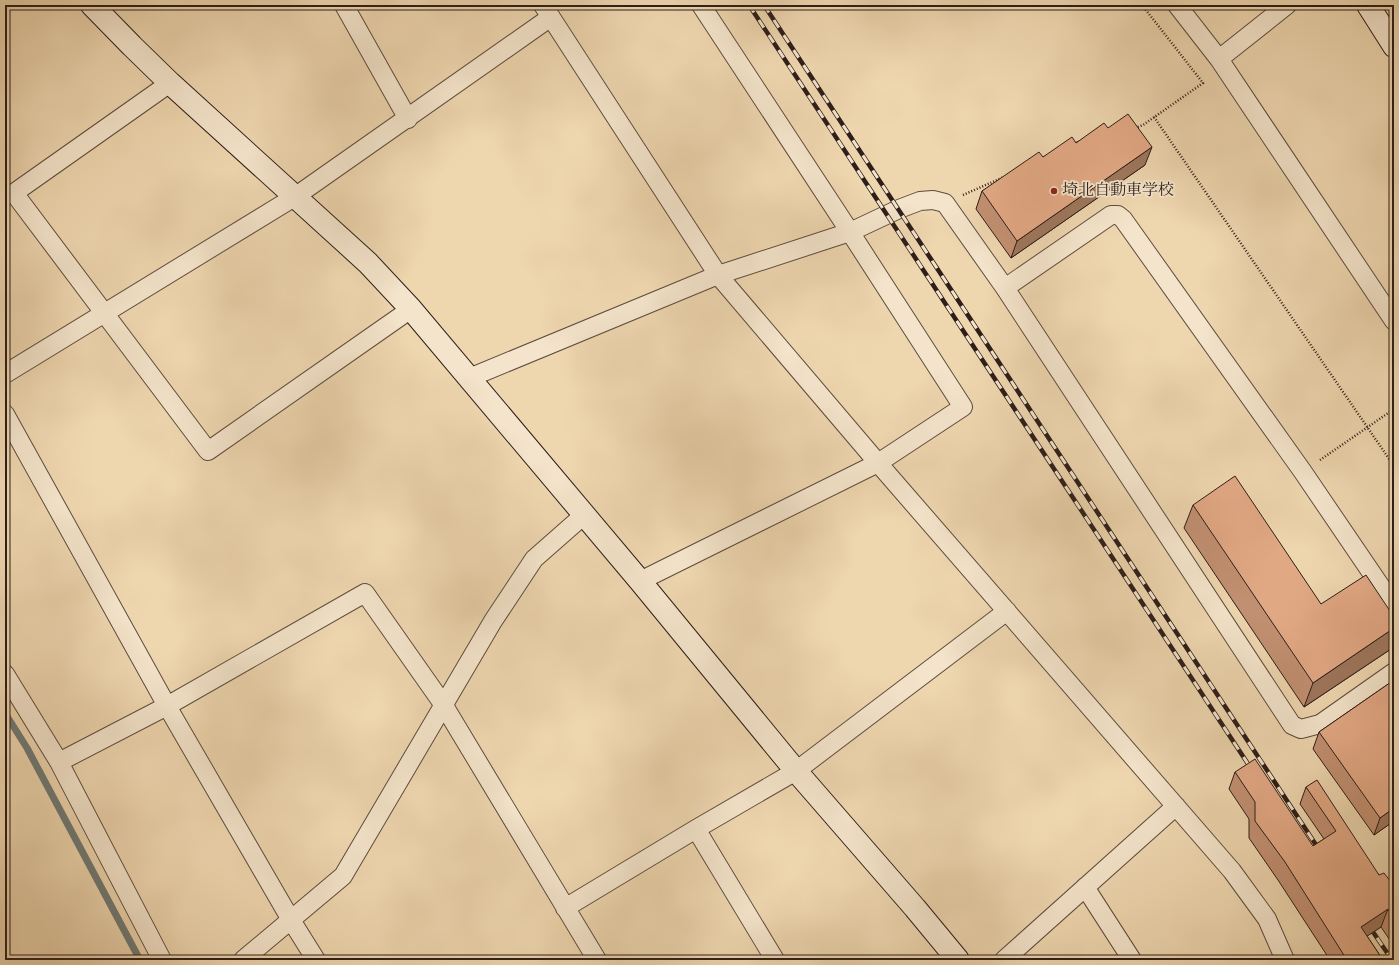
<svg xmlns="http://www.w3.org/2000/svg" width="1399" height="965" font-family="'Old Standard TT','Noto Serif JP',serif">
<style>
.lines{fill:none;stroke-linecap:round;stroke-linejoin:round}
.stream{stroke:#707a76;stroke-width:7}
.street-casing{stroke:#5d4c3e;stroke-width:20}
.secondary-casing{stroke:#2d1e19;stroke-width:24}
.path{stroke:#2d1e19;stroke-width:2.5;stroke-dasharray:1 2;stroke-linecap:butt}
.street{stroke:#f4e4cb;stroke-width:18}
.secondary{stroke:#f4e4cb;stroke-width:22}
.rail-casing{stroke:#2d1e19;stroke-width:4.5}
.rail{stroke:#f4e4cb;stroke-width:3;stroke-dasharray:9;stroke-linecap:butt}
.wall{fill:#c29072;stroke:#2d1e19}
.shaded-wall{fill:#9e765c;stroke:#2d1e19}
.building{fill:#e1a884;stroke:#2d1e19}
.poi-dot{fill:#8f2418;stroke:#f4e4cb;stroke-width:1.5}
.labels{text-anchor:middle;dominant-baseline:central;stroke-width:3.5;stroke-linejoin:round;paint-order:stroke}
.poi-label{font-size:16px;fill:#2d1e19;stroke:#f4e4cb;text-anchor:start}
</style>
<rect width="100%" height="100%" fill="#eed6af"/>
<filter id="stains"><feTurbulence type="fractalNoise" baseFrequency=".005" numOctaves="4"/><feColorMatrix values="0 0 0 0 .2 0 0 0 0 .09 0 0 0 0 .02 0 0 0 .5 -.17"/></filter>
<radialGradient id="worn" r=".72"><stop offset=".6" stop-color="#630" stop-opacity="0"/><stop offset="1" stop-color="#630" stop-opacity=".3"/></radialGradient>
<g class="lines">
<path class="stream" d="M5,713L27,748L140,960"/>
<g class="street-casing">
<path id="street" d="M344,5L408,119
M543,5L718,275L878,463L1232,871L1267,919L1285,960
M1177,5L1219,59L1394,321
M1219,59L1287,5
M170,83L14,193L208,451L411,309
M1005,288L1111,215H1118L1123,219L1303,472L1394,606
M5,374L296,196L551,17
M469,378L718,275L850,232L899,209L920,201L933,200L945,203L1005,288L1292,725L1301,729L1320,724L1394,672
M5,414L167,706L291,920L316,960
M640,581L878,463L963,407L850,232L701,5
M5,674L59,762L162,960
M59,762L167,706L365,593L443,704L597,960
M696,829L775,960
M1085,887L1132,960
M565,908L696,829L796,771L1007,611
M243,960L343,876L493,621L534,559L584,515
M1004,960L1176,806"/>
</g>
<g class="secondary-casing">
<path id="secondary" d="M92,5L132,46L170,83L368,263L411,309L640,581L796,771L915,908L958,960
M1368,5L1394,46"/>
</g>
<path class="path" d="M1154,117L1394,466
M1135,128L1143,125L1203,83L1142,5
M963,195L1004,177
M1320,460L1394,409"/>
<use href="#street" class="street"/>
<use href="#secondary" class="secondary"/>
<g class="rail-casing">
<path id="rail" d="M749,5L1254,773
M764,5L1322,854
M1367,923L1392,960"/>
</g>
<use href="#rail" class="rail"/>
</g>
<path class="wall" d="M1108,128L1145,165L1011,258L976,209L982,191L1043,157Z
M1193,505L1321,604L1391,649L1304,707L1184,528Z
M1394,680V821L1374,835L1313,749L1319,732Z
M1235,772L1313,846L1324,839L1300,804L1306,787L1379,875L1394,886V946L1381,927L1367,936L1383,960H1330L1278,880L1249,838V819L1229,789Z"/>
<path class="shaded-wall" d="M1152,147L1145,165L1011,258L1017,241Z
M1394,628V640L1391,649L1304,707L1313,683Z
M1394,808V821L1374,835L1380,818Z
M1388,909L1381,927L1355,944L1361,927Z"/>
<path class="building" d="M1128,114L1152,147L1017,241L982,191L1039,152L1043,157L1072,137L1076,143L1104,123L1108,128Z
M1235,476L1321,604L1366,575L1394,617V628L1313,683L1193,505Z
M1394,680V808L1380,818L1319,732Z
M1255,759L1313,846L1336,831L1306,787L1317,780L1379,875L1384,873L1394,886V919L1388,909L1361,927L1383,960H1347L1285,862L1255,821V802L1235,772Z"/>
<circle class="poi-dot" cx="1054" cy="191" r="4"/>
<g class="labels">
<g class="poi-label">
<text x="1062" y="191">埼北自動車学校</text>
</g>
</g>
<rect width="1399" height="965" fill="none" stroke="#eed6af" stroke-width="20"/>
<rect x="6" y="6" width="1387" height="953" fill="none" stroke="#2d1e19" stroke-width="2"/>
<rect x="10" y="10" width="1379" height="945" fill="none" stroke="#2d1e19"/>
<rect width="100%" height="100%" filter="url(#stains)"/>
<rect width="100%" height="100%" fill="url(#worn)"/>
</svg>
